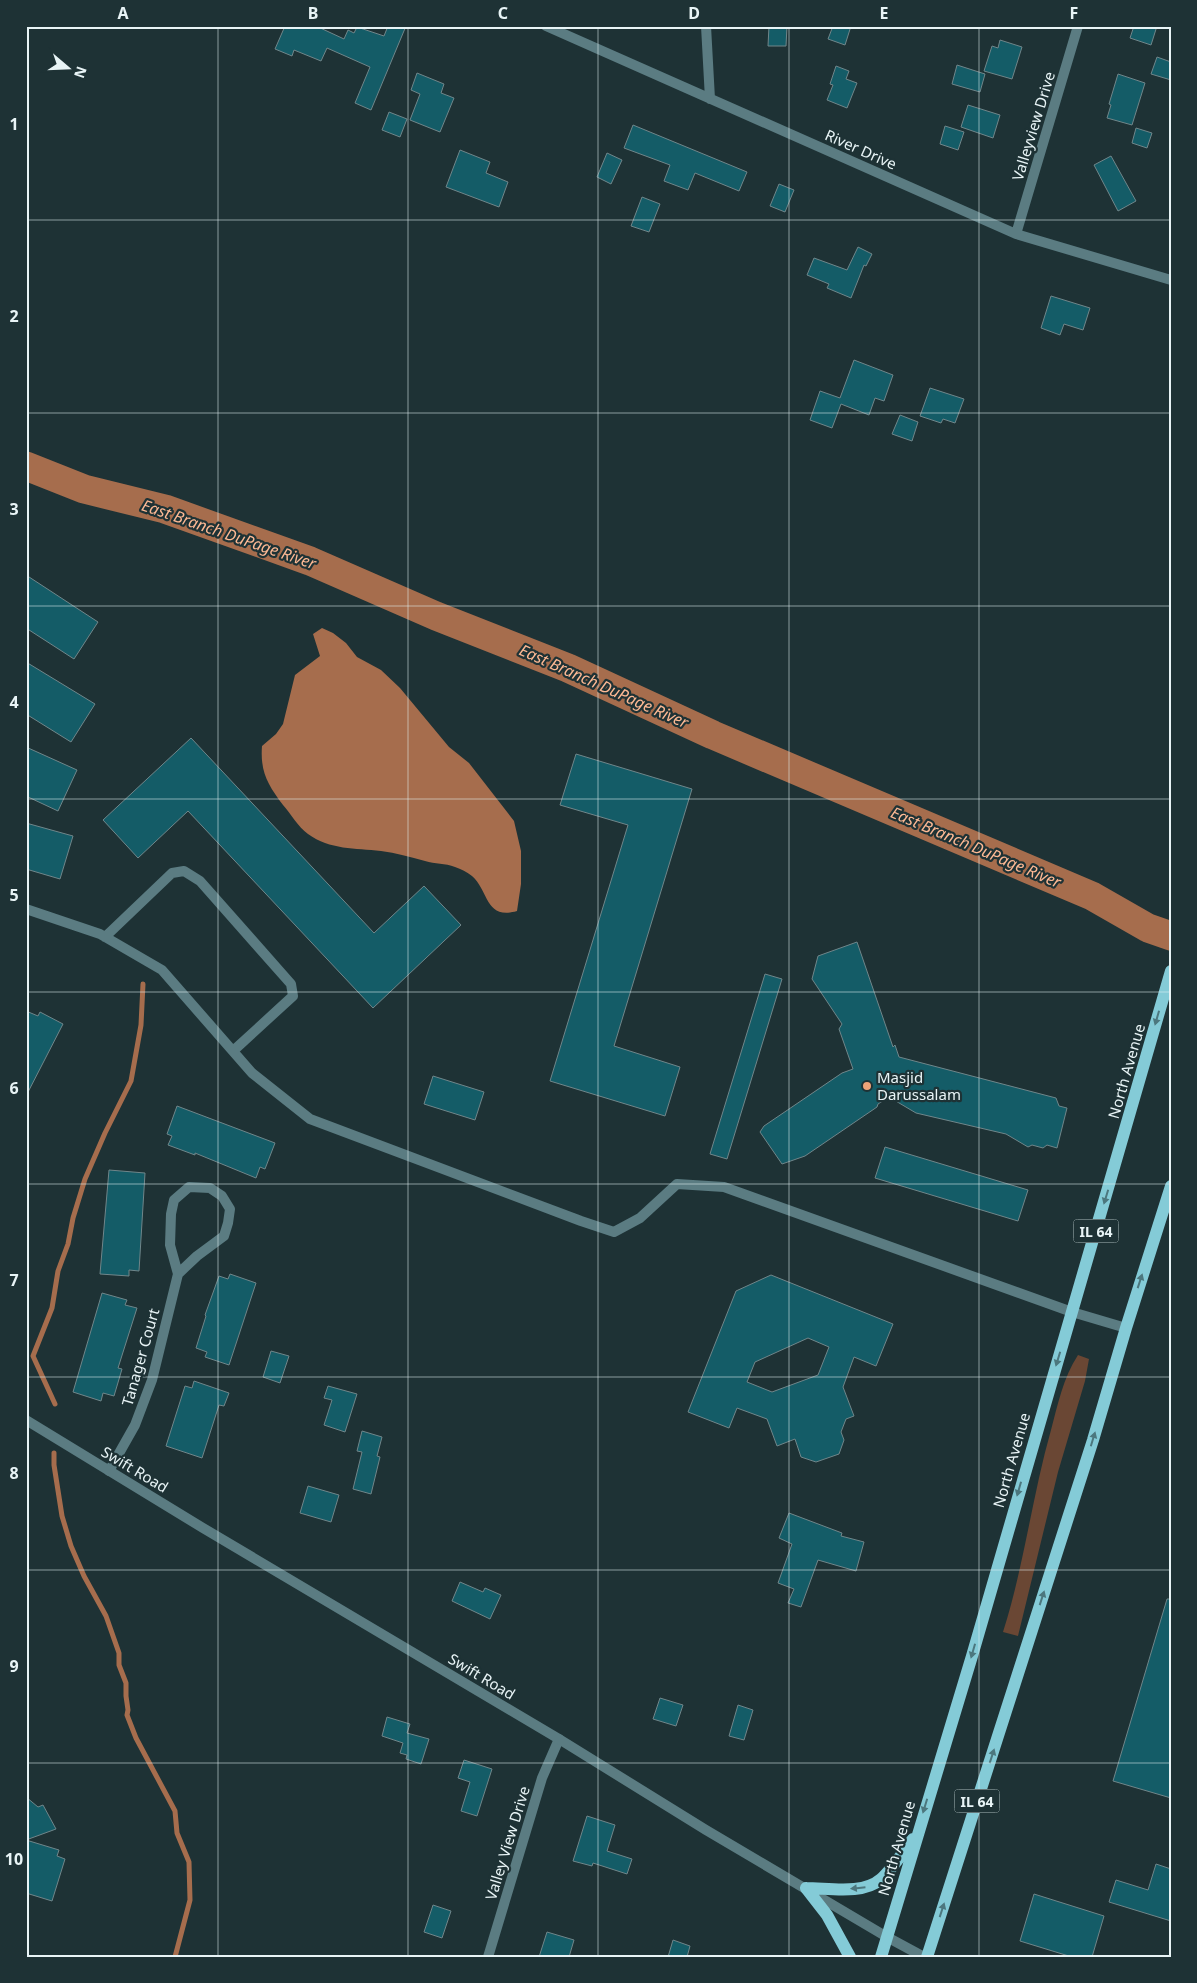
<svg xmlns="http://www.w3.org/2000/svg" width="1197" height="1983" font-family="'Noto Sans',sans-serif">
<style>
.green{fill:#6a4734}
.water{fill:#a66d4d}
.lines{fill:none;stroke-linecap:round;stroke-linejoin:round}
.stream{stroke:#a66d4d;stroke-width:5}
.river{stroke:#a66d4d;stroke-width:29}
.building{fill:#145c67;stroke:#70868a;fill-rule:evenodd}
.minor{stroke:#5b7c82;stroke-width:10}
.tertiary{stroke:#5b7c82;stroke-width:10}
.primary{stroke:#84cbd7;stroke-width:12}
.oneway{fill:#4c777e}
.grid{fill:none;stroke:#e8f4f6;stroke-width:1;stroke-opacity:0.55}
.poi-dot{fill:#efa378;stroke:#1e3235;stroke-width:2}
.labels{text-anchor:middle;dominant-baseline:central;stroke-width:4.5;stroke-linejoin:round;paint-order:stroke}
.shield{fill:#1e3235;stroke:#abbabc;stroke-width:1}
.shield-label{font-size:14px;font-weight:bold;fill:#e8f4f6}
.street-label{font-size:15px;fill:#e8f4f6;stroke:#1e3235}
.poi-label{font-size:15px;fill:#e8f4f6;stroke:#1e3235;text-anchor:start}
.water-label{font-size:16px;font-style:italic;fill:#fdb994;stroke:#1e3235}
.neatline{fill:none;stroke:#e8f4f6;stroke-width:2}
.grid-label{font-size:16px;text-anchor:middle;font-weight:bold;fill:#e8f4f6}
</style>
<rect width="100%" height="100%" fill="#1e3235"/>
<path class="green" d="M1078,1355L1089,1359L1085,1381L1058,1472L1018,1636L1003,1632C1024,1566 1032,1497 1051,1430C1058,1404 1063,1378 1078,1355Z"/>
<path class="water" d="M322,628L333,633L346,643L357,657L381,670L400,688L449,747L469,763L514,821L521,851V884L517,911C485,920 489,891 472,876C467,872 461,869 455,867C445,863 435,864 425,861C410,857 396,853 381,851C355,848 330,850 308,834C298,827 291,814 283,805C268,785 260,772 262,746L276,734L283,724L295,675L320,656L313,634Z"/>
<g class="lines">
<path class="stream" d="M55,1404L33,1356L52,1308L58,1271L68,1244L73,1218L85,1179L105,1133L131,1081L141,1025L143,984
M54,1453V1465L62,1516L71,1546L84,1576L106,1616L119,1653V1665L126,1683V1696L128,1710L127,1715L136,1738L175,1811L177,1833L189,1862L190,1900L175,1957"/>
<path class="river" d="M26,466L84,489L165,509L310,561L436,616L568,668L713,735L1092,896L1148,928L1171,936"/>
</g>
<path class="building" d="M285,26H316L344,39L348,30L354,33L357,27L384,36L388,26H406L371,110L355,103L370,67L327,48L321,61L294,50L292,56L275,49Z
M769,26H787L786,46H768Z
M833,26H851L845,45L828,39Z
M1134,26H1157L1151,45L1130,38Z
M1000,40L1022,47L1012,79L984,71L992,46L998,48Z
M1157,57L1171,62V80L1151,74Z
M957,65L985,74L980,92L952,84Z
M836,66L849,71L846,79L857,83L847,108L827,100L833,85L830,84Z
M417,73L444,84L441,93L454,98L440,132L410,120L420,94L411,90Z
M1118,74L1145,83L1132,125L1107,118L1111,105L1109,104Z
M968,105L1000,115L993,138L961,127Z
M389,112L407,119L400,137L382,130Z
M633,125L747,172L739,191L695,173L688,190L664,181L670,165L624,148Z
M945,126L964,132L958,150L940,144Z
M1136,128L1152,133L1147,148L1132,143Z
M460,150L490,162L486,173L508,182L499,207L446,187Z
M607,153L622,160L611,184L597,177Z
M1111,156L1136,201L1118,211L1094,165Z
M779,184L794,190L785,212L770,206Z
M642,197L660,204L649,232L631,226Z
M858,247L872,254L866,266L864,265L851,298L827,288L829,284L807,275L814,258L847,270Z
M1051,296L1090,308L1083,330L1064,324L1060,335L1041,328Z
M854,360L893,375L884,401L875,398L869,415L841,404L832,428L810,420L820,391L840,398Z
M930,388L964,399L955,423L943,419L941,423L920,416Z
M900,415L918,422L912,441L892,434Z
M26,575L98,622L74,659L26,628Z
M26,662L95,704L71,742L26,714Z
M191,738L374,933L424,886L461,925L373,1008L188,811L138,858L103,820Z
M26,747L77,770L58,811L26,796Z
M576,754L692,789L614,1046L680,1067L665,1116L550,1081L628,825L560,805Z
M26,823L73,836L60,879L26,869Z
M857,942L893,1047L895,1045L899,1057L1056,1098L1059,1106L1067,1108L1057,1148L1047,1145L1043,1148L1032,1145L1028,1147L1006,1134L916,1113L889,1097L878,1104L877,1107L805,1156L782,1164L760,1132L764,1126L842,1073L853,1069L839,1029L842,1024L812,979L818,956Z
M765,974L782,979L727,1159L710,1154Z
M26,1011L38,1016L40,1012L63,1024L26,1096Z
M433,1076L484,1092L475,1120L424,1104Z
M177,1106L275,1143L265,1169L260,1167L256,1178L195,1153V1155L168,1145L172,1136L167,1134Z
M885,1147L1028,1190L1018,1221L875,1178Z
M109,1170L145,1173L139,1271L129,1270V1276L100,1274Z
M230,1274L256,1283L229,1365L205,1357L207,1352L196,1348L206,1316L205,1315L219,1276L228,1279Z
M771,1275L893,1324L876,1366L854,1357L843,1387L854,1416L846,1419L841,1432L844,1440L839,1454L816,1462L801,1457L795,1439L777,1446L767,1419L737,1408L729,1428L688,1412L736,1291ZM808,1338L829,1347L818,1375L772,1392L747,1382L755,1362Z
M102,1293L127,1300L125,1305L137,1308L118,1368L122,1369L114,1396L103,1393L101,1401L73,1392Z
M271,1351L289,1356L280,1383L263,1377Z
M194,1381L229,1393L224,1406L219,1405L202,1458L166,1446L185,1386L192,1388Z
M328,1386L357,1394L345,1432L324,1425L332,1400L324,1398Z
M362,1431L382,1437L377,1456L380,1457L371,1494L353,1489L362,1452L357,1451Z
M308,1486L339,1495L331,1522L300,1513Z
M789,1513L842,1533L841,1536L864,1542L856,1571L818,1560L801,1607L788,1603L794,1589L778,1583L792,1544L779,1538Z
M460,1582L483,1592L485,1588L501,1595L490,1619L452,1601Z
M1167,1599H1171V1798L1113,1781Z
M660,1698L683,1705L676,1726L653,1719Z
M738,1705L753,1710L744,1740L729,1736Z
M387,1717L410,1724L407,1733L429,1739L421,1764L406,1759L407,1755L400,1753L403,1743L382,1736Z
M464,1760L492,1769L477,1816L461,1811L470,1782L458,1778Z
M26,1797L38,1807L43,1805L56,1829L26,1840Z
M587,1816L615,1825L607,1851L632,1859L627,1874L593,1863L592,1866L573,1861Z
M26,1840L59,1850L57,1856L65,1859L52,1901L26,1893Z
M1156,1864L1171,1869V1921L1109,1902L1116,1880L1148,1890Z
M1034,1894L1104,1916L1092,1957H1072L1020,1941Z
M433,1905L451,1911L442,1938L424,1932Z
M547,1932L574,1940L569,1957H539Z
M673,1940L690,1946L687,1957H668Z"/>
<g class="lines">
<path class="minor" d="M546,26L1016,234L1171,280
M706,26L710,99
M1016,234L1078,26
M26,909L100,934L162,970L252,1073L310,1119L581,1221L614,1232L640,1218L677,1184L724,1187L1072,1312L1126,1328
M105,937L172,873L184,871L200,881L291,984L293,996L233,1051
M109,1471L135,1425L152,1380L178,1274L170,1245L171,1214L174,1200L189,1187L210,1188L222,1196L230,1209L228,1223L224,1236L197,1256L178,1274
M488,1957L542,1778L559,1739"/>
<path class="tertiary" d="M26,1420L203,1528L559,1739L706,1830L887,1937L924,1957"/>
<path class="primary" d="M806,1888C829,1888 863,1895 881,1879C893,1868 903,1852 913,1839
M806,1888L827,1915L850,1957
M881,1957L972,1656L1171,971
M927,1957L1093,1440L1126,1328L1171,1186"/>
</g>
<defs><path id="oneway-solid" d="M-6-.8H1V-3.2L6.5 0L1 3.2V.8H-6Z" transform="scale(1.25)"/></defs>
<g class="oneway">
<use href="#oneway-solid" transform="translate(1157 1018) rotate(106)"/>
<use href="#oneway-solid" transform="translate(1106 1197) rotate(107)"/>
<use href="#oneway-solid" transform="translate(1140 1281) rotate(-72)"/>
<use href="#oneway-solid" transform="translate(1058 1359) rotate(107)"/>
<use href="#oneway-solid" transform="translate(1093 1439) rotate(-73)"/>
<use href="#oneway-solid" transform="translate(1019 1489) rotate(106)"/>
<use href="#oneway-solid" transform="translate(1042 1598) rotate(-72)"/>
<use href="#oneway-solid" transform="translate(973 1651) rotate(106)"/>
<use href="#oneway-solid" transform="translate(992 1756) rotate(-72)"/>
<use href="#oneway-solid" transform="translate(925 1806) rotate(107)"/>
<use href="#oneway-solid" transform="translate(858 1888) rotate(174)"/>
<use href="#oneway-solid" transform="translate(942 1910) rotate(-72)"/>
</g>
<path class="grid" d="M218,26V1957M408,26V1957M598,26V1957M789,26V1957M979,26V1957M26,220H1171M26,413H1171M26,606H1171M26,799H1171M26,992H1171M26,1184H1171M26,1377H1171M26,1570H1171M26,1763H1171"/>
<circle class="poi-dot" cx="867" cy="1086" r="5"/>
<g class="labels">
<g class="shield">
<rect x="1073.5" y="1219.5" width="45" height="23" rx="4"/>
<rect x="954.5" y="1789.5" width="45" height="23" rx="4"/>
</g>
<g class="shield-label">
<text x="1096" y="1231">IL 64</text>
<text x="977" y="1801">IL 64</text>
</g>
<g class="street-label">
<text transform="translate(1033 126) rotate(-73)">Valleyview Drive</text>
<text transform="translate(861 149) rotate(24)">River Drive</text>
<text transform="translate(1126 1071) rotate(-74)">North Avenue</text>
<text transform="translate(140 1357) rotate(-74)">Tanager Court</text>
<text transform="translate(1011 1460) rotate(-74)">North Avenue</text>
<text transform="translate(135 1469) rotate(31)">Swift Road</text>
<text transform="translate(482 1676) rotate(31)">Swift Road</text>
<text transform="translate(507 1843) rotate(-73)">Valley View Drive</text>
<text transform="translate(896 1848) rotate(-74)">North Avenue</text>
</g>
<g class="poi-label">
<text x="877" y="1077">Masjid<tspan x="877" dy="17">Darussalam</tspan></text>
</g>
<g class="water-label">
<text transform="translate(229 534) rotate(19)">East Branch DuPage River</text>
<text transform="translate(604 686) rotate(24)">East Branch DuPage River</text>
<text transform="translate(976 847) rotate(23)">East Branch DuPage River</text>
</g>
</g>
<rect width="1197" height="1983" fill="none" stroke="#1e3235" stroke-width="55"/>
<g transform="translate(68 68) rotate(109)" stroke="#1e3235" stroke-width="4" paint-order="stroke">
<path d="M0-4L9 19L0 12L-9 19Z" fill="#e8f4f6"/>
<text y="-8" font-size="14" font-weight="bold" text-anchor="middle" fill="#e8f4f6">N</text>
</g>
<rect x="28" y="28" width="1142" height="1928" class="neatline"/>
<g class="grid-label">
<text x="123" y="19">A</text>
<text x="313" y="19">B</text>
<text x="503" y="19">C</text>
<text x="694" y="19">D</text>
<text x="884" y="19">E</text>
<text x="1074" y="19">F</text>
<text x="14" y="130">1</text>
<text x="14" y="322">2</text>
<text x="14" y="515">3</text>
<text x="14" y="708">4</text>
<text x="14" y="901">5</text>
<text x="14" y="1094">6</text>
<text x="14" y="1286">7</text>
<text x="14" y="1479">8</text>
<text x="14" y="1672">9</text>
<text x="14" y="1865">10</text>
</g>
</svg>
